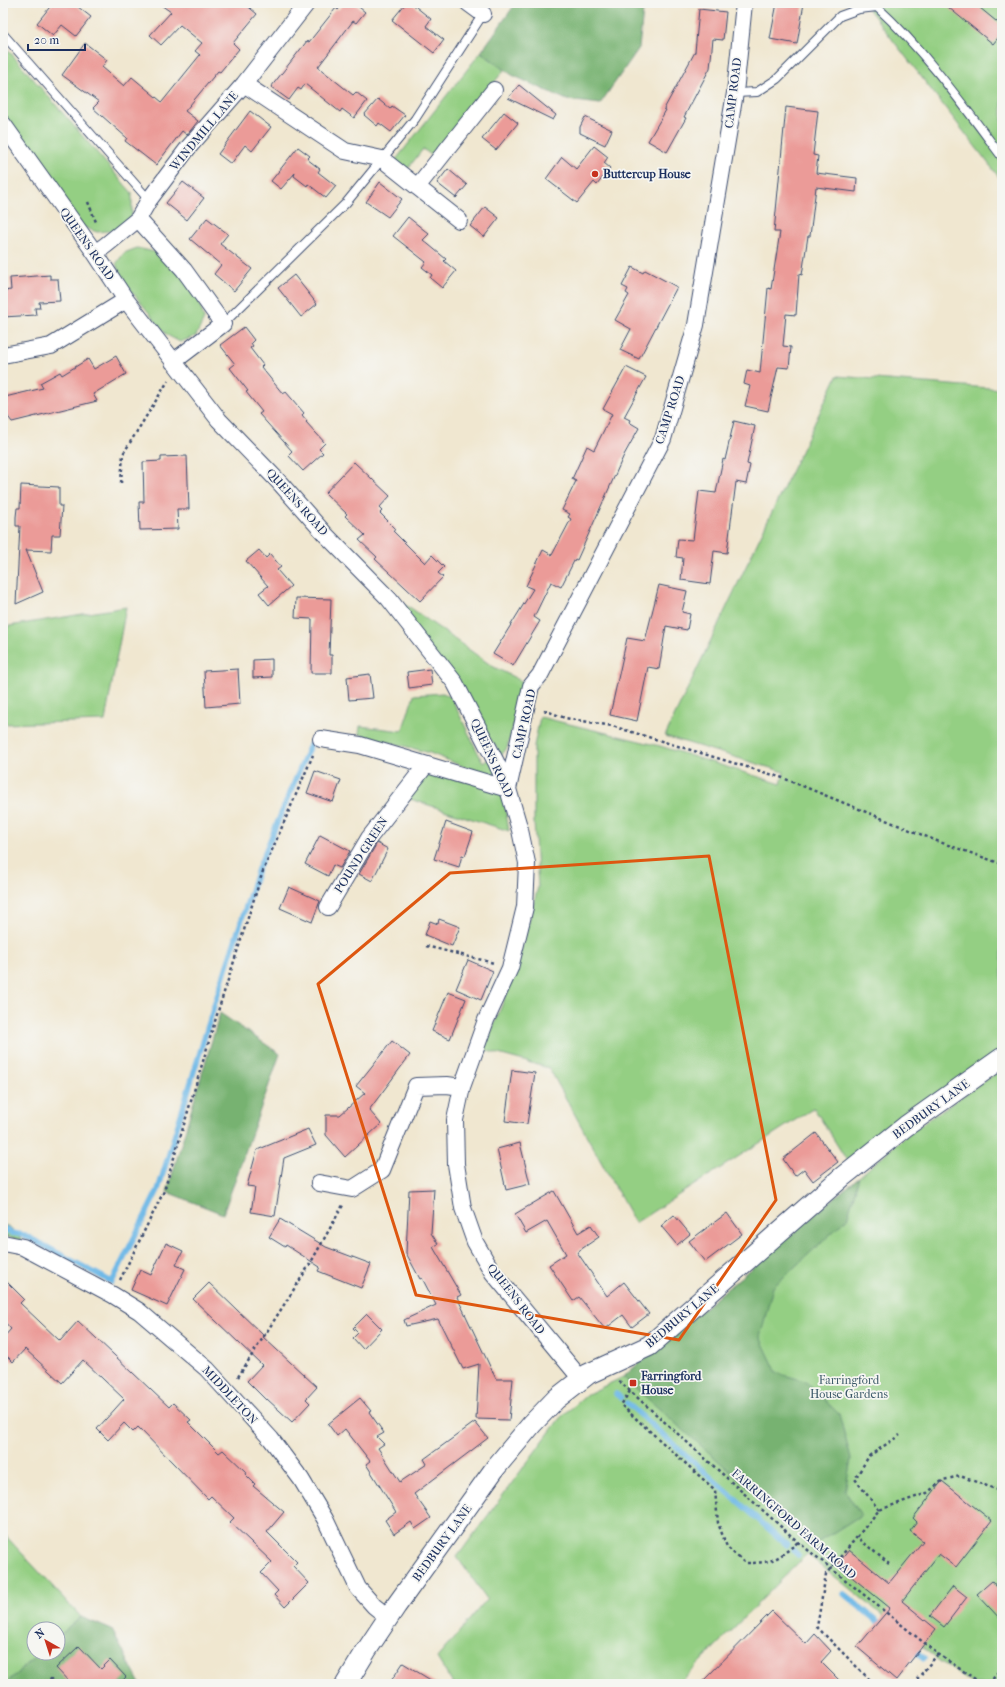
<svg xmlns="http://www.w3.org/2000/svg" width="1005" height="1687" font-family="'IM FELL French Canon',serif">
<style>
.green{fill:#94cf83;stroke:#587f70}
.forest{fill:#77b271;stroke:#497068}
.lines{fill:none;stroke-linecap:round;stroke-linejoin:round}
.stream{stroke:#6fb9e7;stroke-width:5.5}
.building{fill:#eb9b98}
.service-casing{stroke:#3b4b6f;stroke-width:10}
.minor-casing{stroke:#3b4b6f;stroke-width:18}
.tertiary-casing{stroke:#3b4b6f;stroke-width:22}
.path{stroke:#3b4b6f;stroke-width:2.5;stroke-dasharray:3 3;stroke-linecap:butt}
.service{stroke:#fff;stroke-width:8}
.minor{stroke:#fff;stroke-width:16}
.tertiary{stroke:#fff;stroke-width:20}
.marked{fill:none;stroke:#de5710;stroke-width:3;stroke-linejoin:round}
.poi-dot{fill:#c8321e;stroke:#f6f6f2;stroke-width:1.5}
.labels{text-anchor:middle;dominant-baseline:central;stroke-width:3.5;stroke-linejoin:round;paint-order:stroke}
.street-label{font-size:12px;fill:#1b2f5e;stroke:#f6f6f2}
.poi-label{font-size:12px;font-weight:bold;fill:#1b2f5e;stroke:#f6f6f2;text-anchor:start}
.park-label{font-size:12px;fill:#395767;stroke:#f6f6f2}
</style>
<rect width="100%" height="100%" fill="#f6f6f2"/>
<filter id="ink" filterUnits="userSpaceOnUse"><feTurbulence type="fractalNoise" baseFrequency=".025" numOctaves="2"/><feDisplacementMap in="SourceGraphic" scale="8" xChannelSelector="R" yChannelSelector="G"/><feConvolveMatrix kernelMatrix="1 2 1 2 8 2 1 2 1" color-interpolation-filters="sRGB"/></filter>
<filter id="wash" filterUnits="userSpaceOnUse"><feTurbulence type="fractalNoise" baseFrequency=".012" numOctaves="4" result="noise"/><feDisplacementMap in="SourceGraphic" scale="16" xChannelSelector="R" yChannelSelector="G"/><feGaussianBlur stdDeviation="0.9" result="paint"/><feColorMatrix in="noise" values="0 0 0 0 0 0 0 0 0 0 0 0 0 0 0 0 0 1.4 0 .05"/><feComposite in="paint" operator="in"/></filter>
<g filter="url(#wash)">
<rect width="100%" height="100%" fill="#f0e7d0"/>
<path class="green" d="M864,3H999L1002,6V181Z
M3,44L132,193V217L119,230L97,232L83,227L3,117Z
M481,52L504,70L435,158L423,149L406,171L394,162Z
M137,248L155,252L174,266L198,297L204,319L196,336L180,342L167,335L124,282L116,264L124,253Z
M837,376L1002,389V1054L849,1164L814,1108L635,1223L549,1068L484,1050L516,970L538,887L534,822V746L540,717L660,746L781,784L784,772L665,736Z
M389,599L411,608L492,666L531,686L522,694L507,748L496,762L508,789L505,807L509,831L407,798L424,772L468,782L472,770L430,753L359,734L360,726L402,731L414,695L443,693L451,697L483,763L499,751Z
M126,607L105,721L3,724V627Z
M1002,1069V1684H972L938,1660L807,1554L678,1684H453L437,1658L487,1599L457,1557L560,1418L588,1394L623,1377L859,1177L909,1133Z
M3,1224L11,1229L23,1241L3,1236Z
M3,1533L81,1617L58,1637V1629H34V1653H40L5,1684H3Z"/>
<path class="forest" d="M516,3H632L643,11L639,48L600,104L567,100L512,75L481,52Z
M220,1013L280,1054L223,1214L167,1192Z
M859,1177L847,1219L773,1287L760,1337L777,1373L805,1381L839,1414L851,1459L845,1491L861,1515L814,1545L623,1377Z
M81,1617L112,1630L140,1684H5L40,1653H58V1637Z"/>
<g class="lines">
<path class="stream" d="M3,1228L11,1233L24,1235L112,1282L158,1190L214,1006L258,869L310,745
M616,1394L621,1398
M627,1403L787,1545
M793,1550L798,1555
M844,1594L883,1626
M912,1649L924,1658"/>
</g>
<g id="blocks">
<path class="building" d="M53,3H73L91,17L76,36L62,25L53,36L37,23Z
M158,3H244L257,14L233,43L239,49L220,72L218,71L185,111L198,121L187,135L182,131L156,165L125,141L127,138L93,108L99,102L62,75L85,43L107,60L102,67L124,86L132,77L162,102L200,55L195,51L202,43L180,25L161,45L150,35L171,12Z
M344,3H354L365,12L356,23L353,21L318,67L353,95L356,92L367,101L354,118L342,109L340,112L305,84L301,90L298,88L289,100L271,87L307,41L309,42L336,8L338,10Z
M406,3H411L431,19L426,26L444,40L434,53L392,20Z
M777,3H804L797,44L770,39Z
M943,3H974L1002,26V33L993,44Z
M699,9L726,12L723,40L713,39L710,68L684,117L686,118L667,152L648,141L666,110L664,109L695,52Z
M519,85L556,115L553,120L508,98Z
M378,99L390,109L392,106L405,115L391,132L379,123L377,126L364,115Z
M786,107L818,111L813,155L818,156L816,173L857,178L856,192L816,187L810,236H808L802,275L799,274L796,315L786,314L783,346L791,347L789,368L778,367L768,411L745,406L750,386L744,384L747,370L760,373L768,288L771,289L780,232H774Z
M250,111L271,127L252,151L245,145L231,164L218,154Z
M504,112L518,123L496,150L482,139Z
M585,117L612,130L605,145L580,133V127Z
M594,146L608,157L604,163L610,168L597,185L594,182L577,203L546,179L562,157L576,169Z
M298,147L310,156L307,159L320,169L318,172L336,186L326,198L308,184L307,186L294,176L295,173L281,189L271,181Z
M448,169L467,185L456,198L437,183Z
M183,182L204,198L187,220L166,203Z
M380,182L402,199L388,217L366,202Z
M485,207L499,218L484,237L470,226Z
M408,217L429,234L423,240L446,259L444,261L456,271L442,288L430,278L432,275L422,267L426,262L393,236Z
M207,218L228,234L220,244L252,269L234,291L214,274L221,265L190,239Z
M632,267L643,273L645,270L677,287L639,359L620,350L631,329L615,320L629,295L626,293L628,289L622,286Z
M50,275V279H58L60,301L39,302L40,308H35L36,315L3,317V291L11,290L10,278Z
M294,275L317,304L301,317L278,288Z
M244,327L254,340L251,343L253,346L250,348L263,365L261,367L283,394L286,392L304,413L302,415L307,421L306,422L325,443L319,449L323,453L303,471L288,455L292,451L259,414L262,412L246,392L248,391L230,368L235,364L220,345Z
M116,356L126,374L93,394L97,401L12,422L3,410V408L7,407L5,397L43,388L40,383L60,372L62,375L88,359L94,369Z
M626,367L646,377L624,417L630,420L629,422L639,428L624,455L577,560L575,559L561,587L551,582L534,617L540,621L513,666L493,654L533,589L526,586L543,550L552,555L571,519L568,517L570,514L562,510L576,481L572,479L587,446L594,450L612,414L603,409Z
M734,421L755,426L747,464L750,465L746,484L736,482L727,553L714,551L710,584L681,580L683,558L676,557L678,539L693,540L699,491L716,493L723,459L725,460Z
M187,456L189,509H177L178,529L140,530L139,502H144L143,462L161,461V457Z
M354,462L390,496L379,508L382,511L380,513L396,529L393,531L425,563L432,555L444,567L438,573L443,577L420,601L375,559L377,557L359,540L365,535L345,516L347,514L325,493Z
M21,485L59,487V506H62L60,535H52L51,551L26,550L43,592L16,604L20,526H16V517L17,508H20Z
M259,550L266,558L270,554L281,567L277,570L291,586L269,605L259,593L268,586L246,561Z
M659,585L687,591L682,612L690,614L687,630L666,626L659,669L648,667L637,721L610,715L627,638L645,641Z
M296,598L331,599L329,655H332V673H311L312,619L295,618Z
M272,659V677L253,678V660Z
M238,669L240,704L206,707L204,671Z
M430,669L432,685L409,688L407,672Z
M370,674L373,698L349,700L347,677Z
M315,771L341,780L333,802L307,793Z
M446,822L473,832L465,856L462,855L459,867L434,859Z
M320,835L350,851L340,868L333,865L328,876L305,864Z
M377,843L388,849L372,881L359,874Z
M289,887L320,901L312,922L280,908Z
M439,919L460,927L452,946L425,935L430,921L438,924Z
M468,960L493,971L481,1000L456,989Z
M448,992L466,999L450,1039L432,1031Z
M392,1041L410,1055L369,1110L381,1124L345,1157L326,1135V1115H340L365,1093L356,1086Z
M512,1070L535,1073L527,1124L505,1121Z
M308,1129L316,1145L284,1158L275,1216L251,1212L255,1187L247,1186L257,1150Z
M816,1133L838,1162L813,1181L804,1169L795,1176L783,1159Z
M520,1143L530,1184L506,1190L497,1149Z
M434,1189L431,1233L438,1244L433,1247L461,1295L457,1297L496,1379H513L509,1420L476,1419L479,1364L463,1369L438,1319L406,1326L404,1320L436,1305L422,1278L420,1279L406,1253L409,1190Z
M554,1191L578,1233L591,1225L599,1237L577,1252L607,1296L624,1282L649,1314L632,1327L623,1315L605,1329L579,1297L573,1301L549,1265L566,1254L547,1221L526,1233L515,1214Z
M727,1213L742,1234L705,1262L689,1241Z
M674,1215L690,1234L677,1245L661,1226Z
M280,1219L326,1247L371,1264L361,1288L318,1271L320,1267L286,1245L285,1247L269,1237Z
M166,1243L183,1251L176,1265L185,1269L167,1306L131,1290L140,1270L151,1275Z
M3,1278L24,1299L20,1303L60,1341L78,1321L169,1407L173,1403L191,1420L188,1422L219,1453L223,1450L246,1472L245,1474L255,1484L253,1486L284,1512L267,1532L297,1562L293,1566L309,1583L285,1607L274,1595L278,1591L261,1573L272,1562L230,1522L234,1518L211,1496L208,1499L138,1427L133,1432L124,1423L108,1440L97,1429L124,1399L83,1360L62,1383L25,1349L13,1362L3,1352V1338L11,1329L3,1320Z
M209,1283L264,1336L263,1337L317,1387L306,1399L310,1403L292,1422L267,1399L266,1400L247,1381L262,1365L193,1299Z
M367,1314L382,1329L363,1349L353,1338L358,1333L353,1328Z
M360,1398L371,1411L369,1412L384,1433L377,1437L384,1444L378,1448L400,1482L427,1464L424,1459L475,1422L488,1438L414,1494L431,1518L415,1529L411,1522L394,1534L385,1520L396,1512L366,1464L370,1461L345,1429L337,1436L328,1424Z
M942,1481L992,1521L956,1567L939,1554L902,1601L936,1629L896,1680L857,1647L890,1608L837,1565L849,1550L889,1583L923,1541L910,1531L917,1522L913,1518Z
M992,1581L1002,1593V1621L977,1594Z
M953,1586L967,1597L944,1627L930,1616Z
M772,1611L806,1644L815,1634L831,1651L821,1662L843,1684H700Z
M79,1646L101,1669L110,1660L126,1677L119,1684H71L56,1668Z
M403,1663L437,1684H389Z"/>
</g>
</g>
<g filter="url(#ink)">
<use href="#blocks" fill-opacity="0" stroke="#3b4b6f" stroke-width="1"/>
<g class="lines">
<g class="service-casing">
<path id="service" d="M3,34L149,200
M735,93L757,92L777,79L840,16L859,9L877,7C924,50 964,106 1002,157
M223,324L346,203L415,119L483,14"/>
</g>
<g class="minor-casing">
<path id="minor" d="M468,3L483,14
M244,84L345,151L382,159L459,220
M3,124L95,253L126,300L219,420L279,482L325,534L389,599L455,683L496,762L508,789L520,830L527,863L525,907L510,968L486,1020L462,1087L455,1120L456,1164L463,1208L475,1242L493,1273L581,1379
M417,187L494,90
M138,219L184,270L223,324L173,362
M95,253L106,245L138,219L149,200L188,148L244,84L307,3
M3,355L51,346L126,300
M321,739L360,745L508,789
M508,789L531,686L540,675L663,439L696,325L735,93L744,3
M328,907L369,838L426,765
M319,1183L352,1189L382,1170L416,1086L447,1085L462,1087
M3,1243L23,1247L113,1295L139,1311L207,1369L271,1439L301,1479L325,1519L358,1588L374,1606L389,1618"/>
</g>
<g class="tertiary-casing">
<path id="tertiary" d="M346,1684L366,1651L396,1606L496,1467L532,1424L556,1399L588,1374L649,1346L842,1177L906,1126L1002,1058"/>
</g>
<path class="path" d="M88,202L96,222
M121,483L123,454L168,381
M544,710L565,718L612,726L783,778L937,841L1002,864
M426,946L494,963
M120,1280L164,1191L219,1008L263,871L313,755
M238,1377L310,1264L343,1205
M619,1381L798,1542L938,1654L975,1679L979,1684
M630,1391L621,1405L715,1490L718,1523L727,1547L745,1563C774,1563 776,1560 798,1542
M879,1510L855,1479L869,1456L900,1435
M857,1537L879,1510L927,1493L943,1480L960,1476L998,1490L1002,1493
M45,1684L51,1679L55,1684
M874,1684L817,1627L826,1574L857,1537L889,1564
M913,1684L938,1654
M991,1684L990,1683L997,1673L1002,1672"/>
<use href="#service" class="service"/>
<use href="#minor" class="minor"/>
<use href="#tertiary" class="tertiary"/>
</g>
</g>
<path class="marked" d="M709,856L776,1200L679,1340L416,1295L318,984L450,873Z"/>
<g class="poi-dot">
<circle cx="595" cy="174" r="4"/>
<rect x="629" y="1379" width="8" height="8" rx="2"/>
</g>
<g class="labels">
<g class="street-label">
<text transform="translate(733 93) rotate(-83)">CAMP ROAD</text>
<text transform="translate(204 131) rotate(-50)">WINDMILL LANE</text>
<text transform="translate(87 244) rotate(55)">QUEENS ROAD</text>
<text transform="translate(670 410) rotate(-72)">CAMP ROAD</text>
<text transform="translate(297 502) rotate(48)">QUEENS ROAD</text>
<text transform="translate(524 724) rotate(-77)">CAMP ROAD</text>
<text transform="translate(492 758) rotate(65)">QUEENS ROAD</text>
<text transform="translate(361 855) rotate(-57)">POUND GREEN</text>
<text transform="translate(931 1109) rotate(-36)">BEDBURY LANE</text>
<text transform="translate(516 1299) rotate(52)">QUEENS ROAD</text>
<text transform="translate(682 1316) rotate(-40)">BEDBURY LANE</text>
<text transform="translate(230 1395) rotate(47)">MIDDLETON</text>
<text transform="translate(794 1524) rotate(41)">FARRINGFORD FARM ROAD</text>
<text transform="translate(442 1543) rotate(-54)">BEDBURY LANE</text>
</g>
<g class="poi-label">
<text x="603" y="174">Buttercup House</text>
<text x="641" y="1376">Farringford<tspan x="641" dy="14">House</tspan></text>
</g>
<g class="park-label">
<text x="849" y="1380">Farringford<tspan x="849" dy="14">House Gardens</tspan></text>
</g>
</g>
<rect width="1005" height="1687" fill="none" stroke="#f6f6f2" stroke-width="16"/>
<g transform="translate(46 1641) rotate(321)"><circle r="19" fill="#f6f6f2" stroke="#9ea6b7"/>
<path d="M0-3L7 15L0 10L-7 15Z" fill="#c8321e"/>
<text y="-6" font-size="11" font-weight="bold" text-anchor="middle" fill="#1b2f5e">N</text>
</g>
<path d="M28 44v6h57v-6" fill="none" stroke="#1b2f5e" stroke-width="2"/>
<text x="34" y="44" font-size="12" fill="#1b2f5e" stroke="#f6f6f2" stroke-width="3" paint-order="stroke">20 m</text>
</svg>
